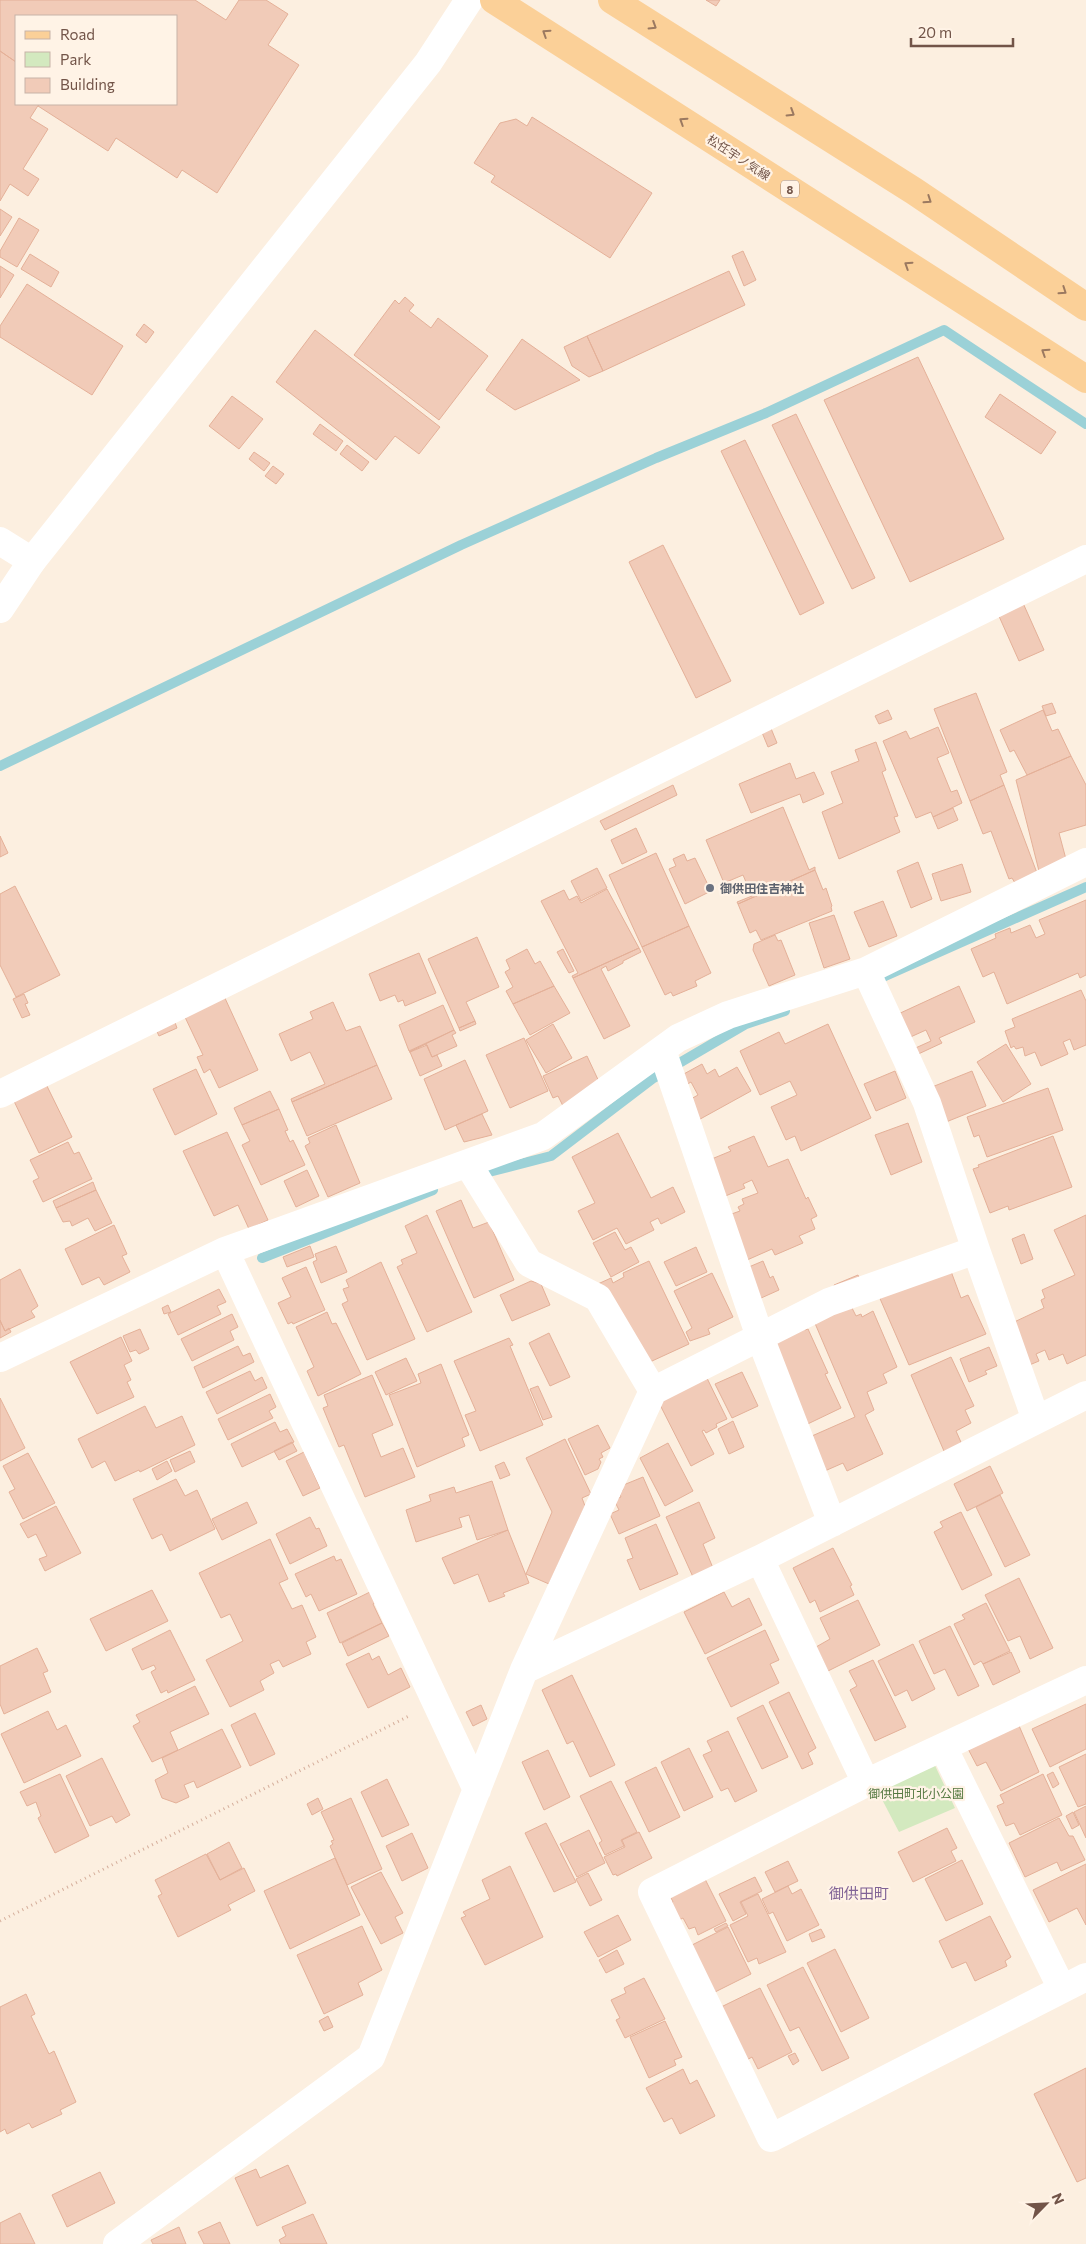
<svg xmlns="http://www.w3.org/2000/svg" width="1086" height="2244" font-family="Commissioner,'Noto Sans JP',sans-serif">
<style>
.green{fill:#d3e9bf}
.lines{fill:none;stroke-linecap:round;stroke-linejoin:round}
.stream{stroke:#9bd1d7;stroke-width:10}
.building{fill:#f1cbb8;stroke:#e4b098}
.path{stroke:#d5ae9b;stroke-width:3;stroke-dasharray:1 4;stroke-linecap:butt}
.minor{stroke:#fff;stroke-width:28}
.tertiary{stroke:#fff;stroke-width:28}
.primary{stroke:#fbd098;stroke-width:28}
.oneway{stroke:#9b7960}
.worship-dot{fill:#6b7280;stroke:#fff3e6;stroke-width:2}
.labels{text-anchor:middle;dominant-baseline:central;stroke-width:4.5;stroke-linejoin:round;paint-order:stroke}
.shield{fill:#fff3e6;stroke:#9c8477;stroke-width:1}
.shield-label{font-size:11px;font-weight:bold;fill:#725448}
.street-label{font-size:12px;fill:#725448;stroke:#fff3e6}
.worship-label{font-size:12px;font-weight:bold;fill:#5b616d;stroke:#fff3e6;text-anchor:start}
.park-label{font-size:12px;fill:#547840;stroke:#fff3e6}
.quarter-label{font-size:15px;fill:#816396;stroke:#fff3e6}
</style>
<rect width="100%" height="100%" fill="#fcefe0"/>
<path class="green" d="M931,1757L955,1808L899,1832L875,1786Z"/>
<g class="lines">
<path class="stream" d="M0,766L461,545L656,458L766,413L944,330L1086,424
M883,977L1086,887
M477,1175L551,1156L652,1079L746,1024L785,1011
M262,1258L433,1190"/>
</g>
<path class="building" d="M0,0H195L226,20L239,0H266L288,14L268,45L299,65L217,193L182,170L177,178L116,138L108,151L38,106L40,104H176V16H16V62L0,51Z
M706,0H720L716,6Z
M0,51L16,62V104H39L30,118L48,129L23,169L39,179L28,196L10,184L0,201Z
M532,117L652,193L610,258L491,182L495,176L474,163L500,123L516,119L527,126Z
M0,209L12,217L0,236Z
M19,218L39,230L17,267L0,257V251Z
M743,251L756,280L744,286L732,256Z
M30,254L59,272L51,287L21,269Z
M0,266L14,275L0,298Z
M729,271L745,305L603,371L587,336Z
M27,284L123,346L92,395L0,337V326Z
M405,297L414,305L409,311L431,328L438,318L488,356L439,420L354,355L395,300L399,304Z
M144,324L154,332L146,343L136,335Z
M315,330L440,427L419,454L395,436L376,460L276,382Z
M587,336L603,371L589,377L572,366L564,347Z
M522,339L580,380L515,410L486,390Z
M918,357L1004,539L910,582L824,400Z
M1000,394L1056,432L1041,454L985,417Z
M232,396L263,419L239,449L209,426Z
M796,414L875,578L852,589L772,425Z
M320,424L343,441L336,451L313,434Z
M745,440L824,603L800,615L721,451Z
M347,445L369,462L362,471L340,454Z
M254,452L270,463L264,471L249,459Z
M273,466L284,474L276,484L265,476Z
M663,545L731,681L696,698L629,562Z
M1023,603L1044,650L1019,661L998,614Z
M976,693L1007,772L1000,775L1004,785L970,801L934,709Z
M1052,703L1056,713L1046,716L1042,706Z
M888,710L892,719L879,724L875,716Z
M1043,710L1052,731L1058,729L1071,756L1027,775L1014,750L1010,752L1000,730Z
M770,726L777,743L768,747L761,730Z
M938,727L949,753L937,758L951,792L957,790L962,803L933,817L931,812L916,818L883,741L906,731L910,739Z
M876,742L886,770L882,772L898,816L894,817L900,832L839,859L822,812L843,803L831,772L859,761L855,750Z
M1071,756L1086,785V825L1059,833L1067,863L1040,875L1016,780Z
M790,763L796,779L814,772L824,794L803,803L800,794L751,813L739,784Z
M673,785L677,795L605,830L600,821Z
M1004,785L1037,873L1015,883L1012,878L1009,879L991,831L983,834L970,801Z
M783,807L809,870L815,867V870L738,904L737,902L752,896L743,875L724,883L706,840Z
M953,808L958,820L938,829L933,817Z
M636,828L647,852L622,864L611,840Z
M0,836L8,853L0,857Z
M656,853L689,926L642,947L609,875Z
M684,854L687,861L695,858L711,891L685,904L669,869L676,866L673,859Z
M918,862L932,899L911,908L897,871Z
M962,864L971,892L941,901L932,874Z
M597,868L607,888L581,901L571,881Z
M815,870L823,890L826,888L832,906L831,907L832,911L761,940L756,930L750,933L738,904Z
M15,886L60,975L16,997L0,965V894Z
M607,889L639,948L573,978L572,976L578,973L541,901L564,890L569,900L577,896L581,903Z
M1086,900V975L1080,978L1078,973L1007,1004L994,972L983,977L971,949L996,938L995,934L1010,928L1011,933L1030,925L1036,938L1045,934L1039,920Z
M883,901L897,936L869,947L854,912Z
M834,915L850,959L824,968L809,923Z
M689,926L711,973L695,981L697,986L673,996L671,992L665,995L642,947Z
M775,935L778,941L781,940L795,975L769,986L753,950L754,944Z
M477,937L499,987L466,1002L475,1021L459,1028L428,959Z
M639,948L641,952L623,961V963L608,971L606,966L601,969L630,1026L604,1039L573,978Z
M527,949L535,964L540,961L554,986L513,1004L506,991L513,987L505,972L510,969L506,960Z
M563,949L574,971L569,973L557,952Z
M419,953L436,993L405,1006L403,1000L398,1002L395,995L380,1001L369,974Z
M554,986L570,1013L530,1035L513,1004Z
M959,986L975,1022L939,1038L942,1043L914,1056L911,1050L931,1041L926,1030L906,1039L896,1015Z
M1081,990L1086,1001V1045L1074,1050L1070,1039L1063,1042L1068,1054L1041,1066L1035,1052L1025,1056L1023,1047L1016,1049L1014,1046L1011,1048L1005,1031L1015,1027L1012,1019Z
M24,994L28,1003L25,1004L30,1015L22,1018L13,999Z
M224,996L258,1070L219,1088L210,1069L204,1073L197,1057L203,1055L184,1015Z
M333,1002L346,1031L360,1026L377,1065L292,1102L291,1099L325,1084L310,1052L291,1061L279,1034L313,1019L310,1012Z
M443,1005L454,1030L409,1051L399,1025Z
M173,1017L177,1028L159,1036L154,1025Z
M475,1021L476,1024L460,1031L459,1028Z
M553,1024L572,1058L546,1073L526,1040Z
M828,1024L871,1118L801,1151L795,1136L786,1140L771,1107L797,1095L790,1081L760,1095L740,1051L779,1032L785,1044Z
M454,1030L456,1033L452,1035L457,1046L432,1057L426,1044L409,1052Z
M524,1038L548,1091L510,1108L486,1055Z
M1006,1044L1031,1084L1003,1102L977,1062Z
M427,1045L432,1057L437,1055L442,1066L420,1076L410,1052Z
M587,1056L601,1086L563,1106L558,1096L553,1098L543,1076Z
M465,1060L488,1111L445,1130L424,1079Z
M702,1064L707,1074L715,1069L719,1077L737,1067L751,1091L693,1123L682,1104L698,1095L691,1082L677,1090L671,1081Z
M377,1065L392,1099L307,1136L292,1102Z
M196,1069L217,1114L175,1135L153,1089Z
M895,1071L906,1098L876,1111L864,1084Z
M972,1071L986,1106L946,1122L932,1087Z
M45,1082L72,1137L39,1153L12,1097Z
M1048,1088L1063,1130L987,1157L979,1135L974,1137L967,1117Z
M270,1091L279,1109L242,1125L234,1108Z
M279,1109L288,1130L285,1131L290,1142L293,1140L305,1165L261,1185L242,1145L250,1141L242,1125Z
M482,1114L492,1135L464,1142L456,1125Z
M908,1123L922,1162L891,1175L875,1135Z
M336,1125L360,1183L328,1197L305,1146L310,1143L308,1138Z
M227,1132L268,1220L249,1229L238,1205L214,1216L183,1151Z
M618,1133L651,1198L673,1187L685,1212L661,1224L658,1218L650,1222L654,1230L626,1244L617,1228L593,1240L578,1211L595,1203L572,1157Z
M754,1136L768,1167L788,1159L806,1199L808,1197L817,1216L811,1219L815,1229L799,1236L803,1243L775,1255L772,1249L738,1264L726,1216L740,1211L738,1207L744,1204L742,1199L758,1193L752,1180L743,1184L745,1188L718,1199L702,1163L731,1151L728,1147Z
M1053,1136L1072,1187L1009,1210L1008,1206L990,1213L973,1169L979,1167L978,1165Z
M68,1142L74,1154L79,1152L92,1179L43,1202L33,1181L39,1178L30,1160Z
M307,1170L319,1196L296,1207L284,1181Z
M93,1182L96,1190L56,1208L53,1201Z
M96,1190L112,1223L95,1231L88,1218L72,1226L70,1221L63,1222L56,1208Z
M461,1200L473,1228L489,1222L514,1280L474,1298L436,1211Z
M427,1215L472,1312L427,1332L397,1267L403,1264L401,1260L417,1253L405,1226Z
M1086,1215V1355L1067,1364L1063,1354L1049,1360L1045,1350L1036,1354L1039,1361L1027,1366L1012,1323L1044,1308L1041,1300L1045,1298L1042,1290L1075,1275L1054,1230Z
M114,1225L127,1254L122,1256L130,1272L104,1285L99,1277L82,1285L65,1249Z
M615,1232L625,1250L631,1247L639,1262L611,1277L593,1243Z
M1024,1234L1033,1259L1021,1264L1012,1239Z
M310,1246L314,1257L287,1267L283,1257Z
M336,1246L347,1272L321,1283L313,1262L317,1260L315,1254Z
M696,1247L707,1272L676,1286L664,1262Z
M946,1258L961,1298L968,1295L986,1334L909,1365L878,1294Z
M649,1261L689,1344L639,1367L589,1288L611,1278L613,1283L624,1277L623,1273Z
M763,1261L770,1278L773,1276L779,1290L750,1303L737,1272Z
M381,1262L415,1339L367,1360L342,1304L348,1301L343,1289L349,1287L346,1280Z
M306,1267L325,1310L293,1324L292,1322L288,1324L278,1303L291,1297L282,1278Z
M20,1269L38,1306L31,1311L35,1317L5,1331L0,1321V1280Z
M712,1273L733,1317L708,1329L710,1334L690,1341L686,1332L692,1328L674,1291Z
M858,1275L868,1299L851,1306L856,1316L861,1314L862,1317L873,1311L897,1367L883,1374L887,1383L867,1392L874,1410L865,1415L883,1454L847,1471L843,1463L811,1477L796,1443L855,1417L811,1314L837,1293L834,1285Z
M531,1281L541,1284L550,1305L512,1321L500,1295Z
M219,1289L226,1302L217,1306L221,1314L178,1335L168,1314Z
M168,1305L171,1312L164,1314L162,1308Z
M327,1312L332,1324L336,1323L361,1374L318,1396L307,1371L314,1367L296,1327Z
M232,1314L238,1327L230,1331L234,1340L192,1361L181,1339Z
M0,1320L5,1331L9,1328L11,1332L0,1338Z
M802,1322L805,1330L808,1329L828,1373L825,1374L841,1408L793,1431L774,1335Z
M140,1329L149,1349L139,1354L136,1350L130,1352L123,1336Z
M549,1333L570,1377L550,1386L529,1343Z
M121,1337L132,1361L124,1365L131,1380L127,1382L134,1397L97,1414L70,1362Z
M509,1338L513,1345L510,1346L543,1425L480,1451L465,1415L476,1411L454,1361Z
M238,1346L243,1356L250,1353L254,1362L203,1388L194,1367Z
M989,1347L997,1366L985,1371L987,1374L969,1382L960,1359Z
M951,1357L974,1406L965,1410L971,1423L956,1431L964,1449L947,1458L911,1375Z
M406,1358L417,1381L386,1395L375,1372Z
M441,1364L469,1435L462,1438L465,1446L417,1467L389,1395L421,1383L418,1374Z
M250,1371L255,1381L262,1377L267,1388L217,1414L206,1392Z
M704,1372L727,1419L716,1424L717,1427L706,1433L704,1430L702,1431L714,1454L691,1466L654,1393Z
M742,1372L758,1406L732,1418L715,1384Z
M372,1375L393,1425L372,1434L381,1457L403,1448L415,1477L365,1497L344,1445L339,1447L323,1408L328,1406L324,1395Z
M538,1386L552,1417L543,1420L530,1389Z
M270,1394L276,1407L269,1411L273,1418L228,1440L218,1419Z
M0,1398L25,1448L0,1461Z
M145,1406L156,1428L182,1416L195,1445L140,1472L139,1470L115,1481L105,1461L92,1468L78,1439Z
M733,1421L744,1447L729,1454L718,1429Z
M275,1422L280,1432L287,1429L294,1442L242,1467L231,1444Z
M598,1425L610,1448L601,1453L603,1457L599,1459L601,1462L598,1469L585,1475L568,1439Z
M565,1439L591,1494L582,1498L585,1506L549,1584L526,1574L552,1512L526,1458Z
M292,1442L297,1451L279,1460L274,1451Z
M668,1443L693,1491L665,1506L640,1458Z
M190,1451L195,1462L175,1472L170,1460Z
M304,1452L320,1488L303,1496L286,1461Z
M28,1453L55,1503L23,1519L9,1492L15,1489L3,1466Z
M167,1461L172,1471L157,1480L152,1469Z
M504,1462L510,1475L500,1479L495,1466Z
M990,1466L1003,1493L967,1511L954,1484Z
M643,1477L660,1516L619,1534L610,1514L619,1510L614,1500L621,1497L618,1492L623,1490L621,1486Z
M176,1479L185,1496L197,1490L215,1529L170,1551L162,1534L152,1539L133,1499Z
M492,1481L508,1530L477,1540L469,1515L459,1518L462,1527L416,1542L406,1510L431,1501L429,1495L454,1487L456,1493Z
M1000,1495L1030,1555L1005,1567L976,1507Z
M247,1502L257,1523L222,1540L212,1519Z
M699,1502L715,1538L703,1544L713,1568L693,1577L666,1517Z
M56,1506L81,1553L45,1571L39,1559L47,1556L36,1534L28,1538L20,1524Z
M961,1512L992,1575L962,1590L934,1532L943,1527L940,1522Z
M310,1517L316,1529L319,1528L327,1546L290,1564L276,1534Z
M656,1524L678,1574L640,1590L627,1560L633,1558L625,1538Z
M508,1530L529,1583L503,1593L505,1596L489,1602L478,1574L454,1584L442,1558Z
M270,1539L288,1579L279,1583L292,1609L302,1605L316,1637L306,1642L311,1654L283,1667L279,1660L270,1664L274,1673L260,1681L264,1690L230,1707L206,1660L243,1641L230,1614L221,1618L199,1573Z
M833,1548L852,1585L850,1586L854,1595L820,1612L815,1600L810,1603L793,1568Z
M334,1556L336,1561L341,1559L357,1594L319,1611L311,1594L306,1597L295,1574Z
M1019,1578L1053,1648L1030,1659L1020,1636L1008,1641L985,1595Z
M152,1590L168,1621L106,1651L90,1619Z
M372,1591L377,1601L373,1604L382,1623L340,1643L327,1613Z
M724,1592L732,1607L749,1598L762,1625L705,1654L684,1612Z
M858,1600L880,1645L828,1671L816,1647L830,1639L820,1618Z
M986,1603L1010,1651L983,1664L981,1661L974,1665L954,1624L965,1619L962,1615Z
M382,1623L389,1636L348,1656L342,1643Z
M950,1626L979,1686L958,1696L945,1669L934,1674L919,1641Z
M170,1630L195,1680L168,1693L167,1690L161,1693L151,1672L156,1669L154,1665L142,1670L132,1649Z
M765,1630L779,1660L770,1664L779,1683L731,1707L707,1658Z
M913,1644L935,1689L912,1701L907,1690L895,1696L878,1661Z
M37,1648L48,1671L43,1673L51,1692L4,1714L0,1704V1666Z
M1011,1652L1020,1672L993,1685L983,1664Z
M369,1653L372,1660L379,1656L388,1675L401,1668L410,1687L368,1708L346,1664Z
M873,1660L906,1727L875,1741L850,1690L857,1686L849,1671Z
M572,1675L615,1765L590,1777L573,1741L567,1744L542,1690Z
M195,1686L209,1714L170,1732L178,1750L152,1762L133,1726L140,1722L136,1715Z
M789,1692L816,1748L808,1753L813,1764L802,1769L769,1702Z
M1086,1704V1749L1050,1767L1032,1729Z
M481,1705L487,1719L473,1726L466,1712Z
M763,1705L788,1757L762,1769L737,1718Z
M48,1711L57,1730L66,1725L81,1756L24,1783L1,1734Z
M255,1713L275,1754L250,1766L231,1725Z
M1017,1721L1039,1772L1001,1791L986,1762L977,1766L966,1745Z
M222,1729L241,1767L197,1788L194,1781L184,1785L189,1797L176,1803L162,1798L155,1780L168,1773L162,1758Z
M728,1731L757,1791L735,1802L728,1788L721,1791L703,1755L712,1751L707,1741Z
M689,1748L713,1797L684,1811L661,1762Z
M548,1750L570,1797L544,1810L522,1762Z
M1086,1754V1804L1078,1807L1059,1767Z
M102,1758L130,1815L116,1823L112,1816L90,1826L66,1776Z
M656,1767L680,1817L649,1832L625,1782Z
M1053,1772L1059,1784L1053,1788L1047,1775Z
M60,1774L89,1836L55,1853L38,1818L41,1816L36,1802L27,1806L20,1792Z
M1043,1774L1062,1815L1020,1835L1014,1823L1006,1826L997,1806L1004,1803L1000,1795Z
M387,1779L409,1825L382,1837L361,1792Z
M611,1781L637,1832L621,1840L624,1846L605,1855L599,1843L602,1841L580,1796Z
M318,1798L323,1809L312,1815L307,1804Z
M351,1798L382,1869L347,1885L330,1846L333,1844L331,1841L334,1840L321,1812Z
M1086,1806V1838L1074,1812Z
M1073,1812L1079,1825L1072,1829L1066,1816Z
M1059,1818L1069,1836H1073L1085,1860L1061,1871L1057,1862L1025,1877L1009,1843Z
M546,1823L576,1882L554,1892L525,1833Z
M947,1828L957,1848L951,1851L956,1861L913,1882L898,1852Z
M589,1830L605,1863L577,1877L560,1844Z
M639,1832L652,1858L617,1876L616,1874L613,1875L604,1857L625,1847L622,1840Z
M412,1833L428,1868L402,1881L386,1846Z
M229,1842L242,1868L220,1880L207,1854Z
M206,1854L220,1880L244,1868L255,1891L228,1905L231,1910L178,1937L158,1896L162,1894L155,1880Z
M335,1858L360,1915L290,1949L264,1891Z
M962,1860L983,1904L946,1921L925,1879Z
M788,1861L798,1881L775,1892L765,1872Z
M1086,1864V1925L1077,1908L1049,1922L1033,1890Z
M510,1866L543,1937L485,1965L461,1918L466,1916L463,1912L490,1899L482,1880Z
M381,1872L403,1913L395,1917L403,1933L381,1944L351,1887Z
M588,1873L602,1900L590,1906L576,1879Z
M702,1873L726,1921L698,1935L695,1927L689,1929L683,1918L673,1923L664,1907L673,1902L667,1890Z
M755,1877L762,1891L740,1902L746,1914L733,1921L719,1894Z
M788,1886L792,1894L801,1889L819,1925L787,1941L773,1912L769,1914L762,1899Z
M758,1894L786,1952L759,1964L757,1958L748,1962L730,1925L748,1916L741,1902Z
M618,1915L631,1940L598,1957L584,1932Z
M990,1916L1011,1957L1005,1961L1007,1966L975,1981L966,1962L952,1968L939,1941Z
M726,1923L728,1926L716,1932L714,1929Z
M362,1926L382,1970L358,1983L363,1995L324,2014L297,1955Z
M728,1927L751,1974L715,1992L684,1949Z
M821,1929L825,1937L812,1942L809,1934Z
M835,1949L869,2018L841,2032L807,1963Z
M617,1950L624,1964L606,1973L599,1960Z
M803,1967L849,2058L822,2071L799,2027L790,2031L767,1985Z
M644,1978L665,2019L625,2038L616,2020L620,2018L611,2000L626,1993L624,1988Z
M760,1988L792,2052L758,2069L752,2057L745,2061L719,2008Z
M26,1994L35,2014L31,2016L49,2054L54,2051L76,2102L60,2110L62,2114L32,2128L29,2123L7,2134L5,2129L0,2132V2007Z
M328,2016L333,2027L324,2031L319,2021Z
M665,2021L682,2057L674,2060L676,2065L649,2078L630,2037Z
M795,2053L799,2061L793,2065L788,2056Z
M1086,2068V2178L1077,2182L1034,2094Z
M683,2069L690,2084L697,2080L715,2116L680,2134L672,2118L664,2122L646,2088Z
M288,2165L306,2203L257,2226L235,2178L256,2169L260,2178Z
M100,2172L115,2203L67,2227L52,2195Z
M20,2213L35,2244H0V2223Z
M313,2214L327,2244H281L279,2240L286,2236L282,2227Z
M220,2222L230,2244H204L198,2232Z
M179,2227L186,2244H153L151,2240Z"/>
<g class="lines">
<path class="path" d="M0,1921L409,1716"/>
<path class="minor" d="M0,541L32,561
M662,1050L760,1337L832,1523
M0,1094L1086,559
M468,1164L529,1263L598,1298L653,1391
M976,1250L1036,1420
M225,1251L477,1790
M0,1358L225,1251L543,1136L678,1038L728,1015L866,971L1086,862
M760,1559L866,1783L652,1892L771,2138L1086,1977
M524,1670L760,1559L1086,1395
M943,1747L1062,1989
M866,1783L1086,1680
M117,2244L371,2057L524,1670L653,1391L829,1302L976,1250L927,1103L866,971"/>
<path class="tertiary" d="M0,609L32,561L428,63L469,0"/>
<path class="primary" d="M494,0L1086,379
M612,0L914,191L1086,307"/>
</g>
<defs><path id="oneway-chevron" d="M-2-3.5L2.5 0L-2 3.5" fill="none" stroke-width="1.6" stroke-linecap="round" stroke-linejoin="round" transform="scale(1.25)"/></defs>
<g class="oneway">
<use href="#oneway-chevron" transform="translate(653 26) rotate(32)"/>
<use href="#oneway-chevron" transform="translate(546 33) rotate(-147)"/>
<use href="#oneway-chevron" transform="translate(791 113) rotate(32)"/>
<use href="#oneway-chevron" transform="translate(683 121) rotate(-147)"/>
<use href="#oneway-chevron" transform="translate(928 200) rotate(34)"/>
<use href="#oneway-chevron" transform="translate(908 265) rotate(-147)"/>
<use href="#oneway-chevron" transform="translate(1063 291) rotate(34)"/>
<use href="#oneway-chevron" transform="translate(1045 352) rotate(-147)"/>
</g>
<circle class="worship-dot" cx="710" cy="888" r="5"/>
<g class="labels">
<rect class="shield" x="781" y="180.5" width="18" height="17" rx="4"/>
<g class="shield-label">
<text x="790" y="189">8</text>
</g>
<g class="street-label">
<text transform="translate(739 157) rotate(33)">松任宇ノ気線</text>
</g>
<g class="worship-label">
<text x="720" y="888">御供田住吉神社</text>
</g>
<g class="park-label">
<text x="916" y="1793">御供田町北小公園</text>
</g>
<g class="quarter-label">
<text x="859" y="1893">御供田町</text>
</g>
</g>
<rect x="15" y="15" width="162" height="90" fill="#fff3e6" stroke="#c7b3a7"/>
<rect x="25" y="31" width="25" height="8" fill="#fbd098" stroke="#c7b3a7"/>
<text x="60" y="40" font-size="15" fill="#725448">Road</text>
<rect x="25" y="52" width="25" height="15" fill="#d3e9bf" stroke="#c7b3a7"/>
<text x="60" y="65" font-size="15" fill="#725448">Park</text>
<rect x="25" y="78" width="25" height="15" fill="#f1cbb8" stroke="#c7b3a7"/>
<text x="60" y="90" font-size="15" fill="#725448">Building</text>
<g transform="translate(1046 2204) rotate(66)" stroke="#fff3e6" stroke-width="4" paint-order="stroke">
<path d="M0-4L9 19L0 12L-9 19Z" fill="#725448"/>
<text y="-8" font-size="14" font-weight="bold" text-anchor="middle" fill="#725448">N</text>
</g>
<path d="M911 38v8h102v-8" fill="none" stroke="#725448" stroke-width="2.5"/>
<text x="918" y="38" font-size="15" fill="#725448" stroke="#fff3e6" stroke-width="4" paint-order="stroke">20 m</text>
</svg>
